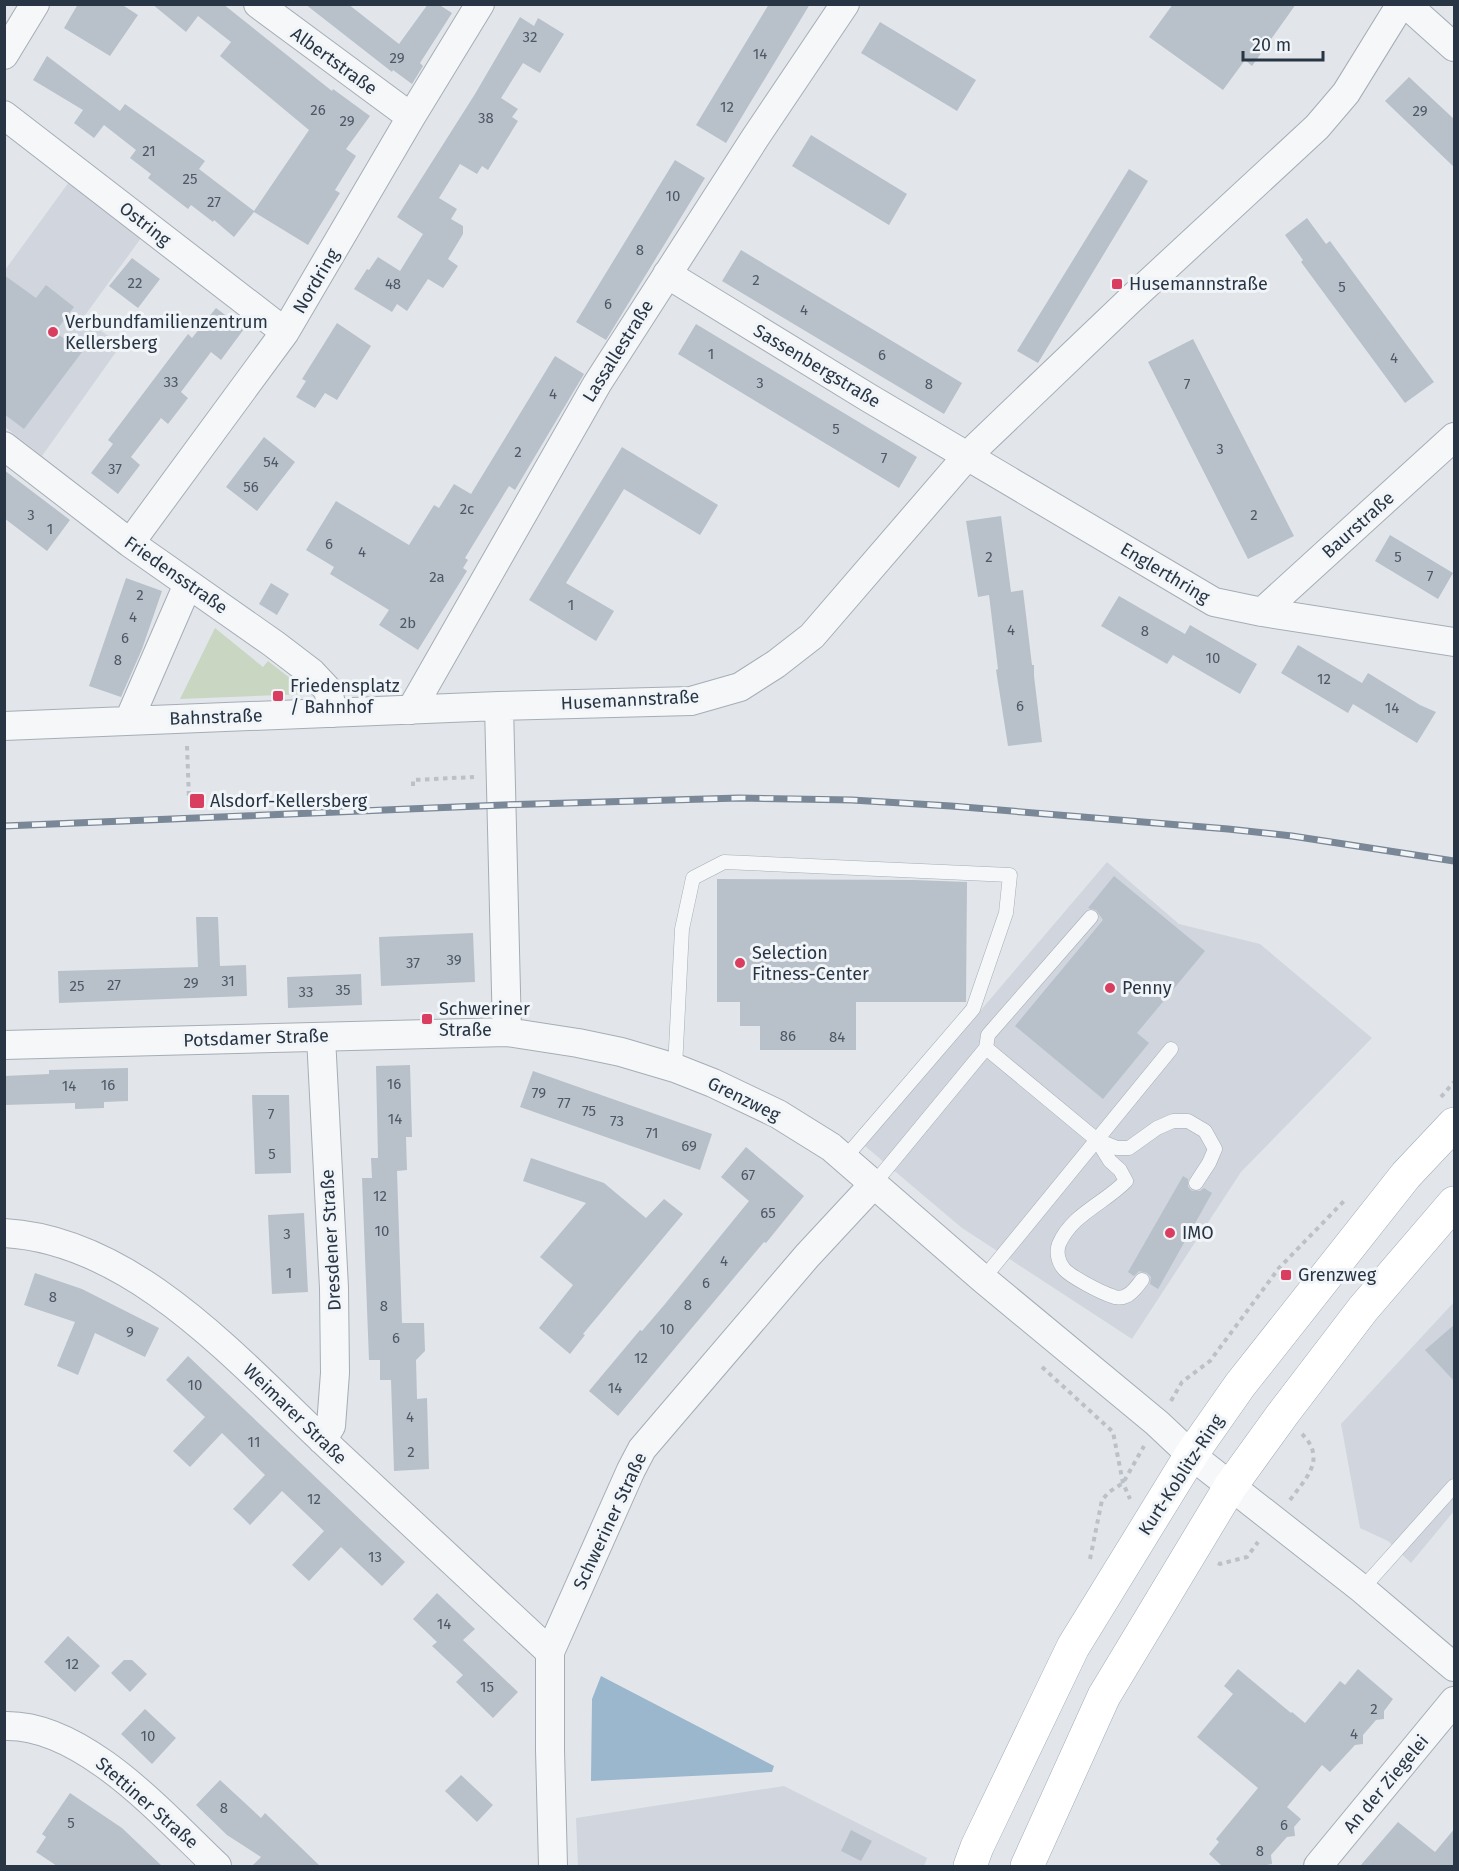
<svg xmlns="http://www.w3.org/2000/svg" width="1459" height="1871" font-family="'Fira Sans',sans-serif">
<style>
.built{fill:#d0d5de}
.green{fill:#c9d6c2}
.water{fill:#9ab7ce}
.building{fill:#b8c0ca}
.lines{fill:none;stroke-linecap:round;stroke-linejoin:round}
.lane-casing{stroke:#a6adb6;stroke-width:15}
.street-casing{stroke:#a6adb6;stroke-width:30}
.primary-casing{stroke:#a0abb8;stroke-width:34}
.path{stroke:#bcc1c7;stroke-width:4;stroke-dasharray:4.5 4.5;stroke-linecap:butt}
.lane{stroke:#f5f7f9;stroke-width:14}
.street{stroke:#f5f7f9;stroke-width:28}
.primary{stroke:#fff;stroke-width:33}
.rail-casing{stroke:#7a8796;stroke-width:7}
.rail{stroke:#f2f5f8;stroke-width:4.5;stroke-dasharray:14;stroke-linecap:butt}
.poi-dot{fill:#d93e60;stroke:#f2f5f8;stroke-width:2}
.labels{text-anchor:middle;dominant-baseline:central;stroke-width:6;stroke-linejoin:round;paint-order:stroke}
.number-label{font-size:15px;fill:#4c5866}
.street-label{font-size:18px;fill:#283545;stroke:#f2f5f8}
.poi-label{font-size:18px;fill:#283545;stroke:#f2f5f8;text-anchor:start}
</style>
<rect width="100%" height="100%" fill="#e2e6eb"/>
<path class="built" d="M69,182L141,238L83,318L121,345L42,456L5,427V270Z
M1107,862L1179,924L1260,944L1372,1038L1241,1172L1132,1339L962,1228L865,1146Z
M1454,1302V1511L1411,1563L1388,1541L1360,1528L1341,1424Z
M784,1786L927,1858L924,1866H578L576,1818Z"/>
<path class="green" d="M215,628L263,667L268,661L304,689L305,694L180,699Z"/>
<path class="water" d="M601,1676L774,1766L772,1772L591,1781L592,1699Z"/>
<path class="building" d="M78,4H121L138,15L110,56L64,28Z
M152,4H223L332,91L333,89L370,116L346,149L356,156L335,190L340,193L308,245L254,212L234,237L214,220L213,222L191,205L188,209L148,178L151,174L130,158L136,150L104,125L94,138L74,123L83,110L33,80L47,56L120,111L125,104L205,161L199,169L254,211L309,130L220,56L231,42L198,16L186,32Z
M305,4H348L399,44L428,4H438L452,13L420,63L423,66L412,84L393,70L392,72Z
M769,4H810L726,143L696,125Z
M1173,4H1296L1252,66L1245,60L1223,90L1149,37Z
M520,17L534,26L538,18L564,34L540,73L523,63L501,98L518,109L512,117L518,121L488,170L482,166L477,174L460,164L439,198L457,209L451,219L463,226V234L448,259L458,266L450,278L443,288L428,279L407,311L397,304L392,312L354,289L367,269L369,270L378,257L400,271L423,234L397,217L475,94Z
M880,22L976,80L957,111L861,53Z
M1409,77L1455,120V168L1385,101Z
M811,135L907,194L889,225L792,166Z
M675,160L705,178L606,340L576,322Z
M1129,169L1148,181L1038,363L1017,351Z
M1307,218L1326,244L1330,241L1434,382L1405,403L1301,262L1303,260L1285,235Z
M741,250L962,383L944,414L722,281Z
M132,258L160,279L138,308L109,286Z
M4,275L36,298L46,285L74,307L55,332L82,352L24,429L4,414Z
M216,308L244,329L221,360L211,352L181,392L188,398L168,424L161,418L131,457L140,465L118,494L91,473L113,444L108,440L188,334L192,338Z
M337,323L371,346L337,400L325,393L315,408L296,397L306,381L302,379Z
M696,324L917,457L899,488L678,354Z
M1193,339L1294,536L1248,559L1148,362Z
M555,356L584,374L515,490L509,486L465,558L468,560L463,568L467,571L418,650L379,625L389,610L330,574L334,567L306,550L336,501L409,545L434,505L439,508L454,484L471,494Z
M264,437L295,462L257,511L226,487Z
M622,447L718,505L700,535L624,489L566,583L614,611L596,641L529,600Z
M4,470L70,520L47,551L4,518Z
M1001,516L1011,592L1023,590L1032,665H1034V676L1042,742L1008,746L996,670L998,669L989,595L978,597L966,521Z
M1390,535L1453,573L1438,599L1375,561Z
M126,578L162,591L142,649L121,697L89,686Z
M271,583L289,594L277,615L259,604Z
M1119,596L1185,634L1190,625L1257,664L1240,694L1173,655L1167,664L1101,626Z
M1298,645L1362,683L1368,673L1420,705L1436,712L1417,743L1353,704L1348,713L1281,673Z
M1114,876L1205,951L1137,1033L1149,1043L1103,1099L1015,1026L1103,920L1096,910L1088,908Z
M717,879L914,880L967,882L966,1002H856V1050H760V1026H740V1002H717Z
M196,917H218L220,966L246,965L247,996L59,1003L58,971L198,967Z
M473,933L475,982L381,986L379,937Z
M361,974L362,1005L288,1008L287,977Z
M410,1065L412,1137H406L407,1170L397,1171L402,1323H424L425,1351L416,1360L417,1399L427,1398L429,1469L394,1471L391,1380H380V1360H369L362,1178H372L371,1158H378L376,1066Z
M128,1068V1101L104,1102V1108L75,1109V1103L4,1105V1076L49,1074V1070Z
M533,1071L712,1134L700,1170L520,1107Z
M252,1095H289L291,1173L255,1174Z
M746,1147L804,1196L766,1243L764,1242L618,1416L589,1391L640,1330L642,1331L665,1304L749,1201L721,1177Z
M531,1158L604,1183L646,1218L664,1199L683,1214L583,1334L585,1335L570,1354L539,1328L573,1285L540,1257L586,1203L523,1181Z
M1183,1176L1188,1179V1187L1192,1191H1200L1204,1188L1212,1193L1158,1289L1150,1284L1151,1277L1147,1273L1139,1271L1134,1276L1128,1272Z
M304,1213L308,1292L272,1294L268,1215Z
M35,1273L82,1289L159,1328L145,1357L95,1333L78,1375L57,1366L75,1322L24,1305Z
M1455,1324V1382L1425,1350Z
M188,1356L405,1562L382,1586L341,1547L309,1581L292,1565L324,1531L282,1491L250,1525L241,1516L233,1509L265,1475L222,1433L190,1467L173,1451L205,1417L166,1380Z
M437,1593L475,1629L463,1640L518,1692L493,1718L456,1682L463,1675L432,1646L437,1642L413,1619Z
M68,1636L100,1666L75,1692L44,1662Z
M124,1660H132L147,1674L130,1692L111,1673Z
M1238,1669L1291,1713L1292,1712L1305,1723L1340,1681L1345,1685L1358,1669L1393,1699L1384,1711V1719L1376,1720L1363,1735V1744L1355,1745L1330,1772L1322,1765L1287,1807L1301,1819L1294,1827L1295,1836L1287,1837L1271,1855L1272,1864L1262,1866H1222L1209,1854L1219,1842L1216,1839L1258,1788L1197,1737L1233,1694L1224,1686Z
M145,1709L176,1738L152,1764L121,1734Z
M461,1775L493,1805L477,1822L445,1791Z
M220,1780L261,1818L265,1813L320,1866H252L261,1857L227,1835L196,1805Z
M70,1793L122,1828L162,1866H57L36,1852L46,1837L42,1834Z
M1398,1822L1435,1852L1455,1828V1866H1360Z
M851,1830L872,1841L861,1861L841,1851Z"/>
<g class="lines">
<g class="lane-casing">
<path id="lane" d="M986,1048L1097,1140
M675,1068L682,929L693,878L724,862L1010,875L1006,913L973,1009L844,1159
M873,1185L986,1048L988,1035L1091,917
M983,1279L1171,1049
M1142,1280C1137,1286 1133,1293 1126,1296C1122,1298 1116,1298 1112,1296C1102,1293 1071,1277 1064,1269C1058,1262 1056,1252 1059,1244C1072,1214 1105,1203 1126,1181L1120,1170L1110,1161L1097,1140L1117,1148H1129L1157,1128L1173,1121H1188L1205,1131L1215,1149L1209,1163L1196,1183
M1362,1589L1454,1486"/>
</g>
<g class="street-casing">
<path id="street" d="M258,4L411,117
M1406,4L1454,47
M4,55L35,4
M4,115L285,332
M667,274L869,398L1214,602L1262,612L1454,642
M4,446L130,543L274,644L312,673L328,690L333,713
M130,543L285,332L411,117L480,4
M1262,612L1454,437
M499,706L507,1032
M411,710L597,384L755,138L845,4
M129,720L188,584
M4,726L499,706L691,701L740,687L776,664L812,636L968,455L1129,301L1317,127L1346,93L1401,4
M321,1037L334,1288L335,1373L331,1426L322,1440
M4,1045L507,1032L578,1043L621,1052L675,1068L713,1083L778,1114L831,1147L983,1279L1157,1423L1191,1455L1362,1589L1454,1667
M4,1233C137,1240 243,1367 334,1451C406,1518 478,1585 550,1652
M4,1726C83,1723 164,1816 217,1866
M553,1866L550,1750V1652L631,1470L642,1449L807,1256L873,1185
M1318,1866L1454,1701"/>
</g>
<g class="primary-casing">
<path id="primary" d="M970,1866L977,1847L1073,1647L1191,1455L1240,1385L1406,1175L1454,1124
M1027,1866L1104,1696L1230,1487L1282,1415L1363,1309L1454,1203"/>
</g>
<path class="path" d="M187,746L189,799
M413,786V780L474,777
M1441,1097L1454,1082
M1042,1367L1113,1432L1123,1483L1130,1499
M1171,1401L1182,1382L1210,1361L1279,1268L1346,1199
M1290,1500C1306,1478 1327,1459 1302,1434
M1090,1559L1102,1500L1109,1492L1123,1483L1144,1446
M1218,1563L1220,1564L1247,1557L1258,1542"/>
<use href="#lane" class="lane"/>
<use href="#street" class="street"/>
<use href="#primary" class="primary"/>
<g class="rail-casing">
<path id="rail" d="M4,826L503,805L739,798L852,800L951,806L1228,829L1292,836L1454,861"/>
</g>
<use href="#rail" class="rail"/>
</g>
<g class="poi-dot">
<rect x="1111" y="278" width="12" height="12" rx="3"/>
<circle cx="53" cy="332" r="6"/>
<rect x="272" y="690" width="12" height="12" rx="3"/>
<rect x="189" y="793" width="16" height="16" rx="3"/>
<circle cx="740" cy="963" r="6"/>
<circle cx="1110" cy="988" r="6"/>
<rect x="421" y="1013" width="12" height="12" rx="3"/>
<circle cx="1170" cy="1233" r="6"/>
<rect x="1280" y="1269" width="12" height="12" rx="3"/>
</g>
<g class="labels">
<g class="number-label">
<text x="530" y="37">32</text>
<text x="760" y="54">14</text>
<text x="397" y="58">29</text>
<text x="727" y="107">12</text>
<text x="318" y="110">26</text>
<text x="1420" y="111">29</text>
<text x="486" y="118">38</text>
<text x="347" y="121">29</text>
<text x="149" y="151">21</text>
<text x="190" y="179">25</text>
<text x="673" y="196">10</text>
<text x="214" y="202">27</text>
<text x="640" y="250">8</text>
<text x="756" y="280">2</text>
<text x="135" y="283">22</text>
<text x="393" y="284">48</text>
<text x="1342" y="287">5</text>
<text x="608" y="304">6</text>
<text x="804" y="310">4</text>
<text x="711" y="354">1</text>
<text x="882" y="355">6</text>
<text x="1394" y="358">4</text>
<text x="171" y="382">33</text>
<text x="760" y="383">3</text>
<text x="929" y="384">8</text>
<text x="1187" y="384">7</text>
<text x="553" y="394">4</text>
<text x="836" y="429">5</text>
<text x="1220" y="449">3</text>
<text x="518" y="452">2</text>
<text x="884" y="458">7</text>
<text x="271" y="462">54</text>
<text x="115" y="469">37</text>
<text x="251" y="487">56</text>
<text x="467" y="509">2c</text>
<text x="31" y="515">3</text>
<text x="1254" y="515">2</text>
<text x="50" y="529">1</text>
<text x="329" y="544">6</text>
<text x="362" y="552">4</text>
<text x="989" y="557">2</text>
<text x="1398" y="557">5</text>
<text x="1430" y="576">7</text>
<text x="437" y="577">2a</text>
<text x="140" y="595">2</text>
<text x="571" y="605">1</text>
<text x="133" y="617">4</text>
<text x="408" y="623">2b</text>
<text x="1011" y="630">4</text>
<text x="1145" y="631">8</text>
<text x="125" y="638">6</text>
<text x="1213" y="658">10</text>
<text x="118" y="660">8</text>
<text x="1324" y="679">12</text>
<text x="1020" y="706">6</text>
<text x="1392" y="708">14</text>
<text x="454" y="960">39</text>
<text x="413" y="963">37</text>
<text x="228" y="981">31</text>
<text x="191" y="983">29</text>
<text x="114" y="985">27</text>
<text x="77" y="986">25</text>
<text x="343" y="990">35</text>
<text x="306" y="992">33</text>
<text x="788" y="1036">86</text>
<text x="837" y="1037">84</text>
<text x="394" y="1084">16</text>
<text x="108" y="1085">16</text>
<text x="69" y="1086">14</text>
<text x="539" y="1093">79</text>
<text x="564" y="1103">77</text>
<text x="589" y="1111">75</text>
<text x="271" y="1114">7</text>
<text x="395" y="1119">14</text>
<text x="617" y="1121">73</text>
<text x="652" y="1133">71</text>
<text x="689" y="1146">69</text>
<text x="272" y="1154">5</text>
<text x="748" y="1175">67</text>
<text x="380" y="1196">12</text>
<text x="768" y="1213">65</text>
<text x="382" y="1231">10</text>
<text x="287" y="1234">3</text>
<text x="724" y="1261">4</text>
<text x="289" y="1273">1</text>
<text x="706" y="1283">6</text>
<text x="53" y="1297">8</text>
<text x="688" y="1305">8</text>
<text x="384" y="1306">8</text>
<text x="667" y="1329">10</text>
<text x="130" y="1332">9</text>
<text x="396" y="1338">6</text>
<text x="641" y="1358">12</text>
<text x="195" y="1385">10</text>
<text x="615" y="1388">14</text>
<text x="410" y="1417">4</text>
<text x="254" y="1442">11</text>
<text x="411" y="1452">2</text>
<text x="314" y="1499">12</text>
<text x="375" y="1557">13</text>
<text x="444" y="1624">14</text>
<text x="72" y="1664">12</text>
<text x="487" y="1687">15</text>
<text x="1374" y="1709">2</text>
<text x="1354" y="1734">4</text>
<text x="148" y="1736">10</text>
<text x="224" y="1808">8</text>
<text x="71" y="1823">5</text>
<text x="1284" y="1825">6</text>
<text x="1260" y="1851">8</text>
</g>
<g class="street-label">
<text transform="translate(334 61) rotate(36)">Albertstraße</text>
<text transform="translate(145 224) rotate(38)">Ostring</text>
<text transform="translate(316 281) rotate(-59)">Nordring</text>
<text transform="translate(618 351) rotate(-58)">Lassallestraße</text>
<text transform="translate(817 366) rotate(31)">Sassenbergstraße</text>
<text transform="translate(1358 525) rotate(-42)">Baurstraße</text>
<text transform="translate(1165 573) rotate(31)">Englerthring</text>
<text transform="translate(176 575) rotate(35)">Friedensstraße</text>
<text transform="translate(630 700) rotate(-3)">Husemannstraße</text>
<text transform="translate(216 717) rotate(-2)">Bahnstraße</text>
<text transform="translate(256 1038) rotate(-2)">Potsdamer Straße</text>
<text transform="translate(744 1099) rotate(26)">Grenzweg</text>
<text transform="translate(331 1240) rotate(-93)">Dresdener Straße</text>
<text transform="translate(295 1414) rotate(44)">Weimarer Straße</text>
<text transform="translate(1181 1475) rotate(-57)">Kurt-Koblitz-Ring</text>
<text transform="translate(610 1521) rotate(-65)">Schweriner Straße</text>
<text transform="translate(1386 1784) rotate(-50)">An der Ziegelei</text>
<text transform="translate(147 1803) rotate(41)">Stettiner Straße</text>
</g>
<g class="poi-label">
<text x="1129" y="284">Husemannstraße</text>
<text x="65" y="322">Verbundfamilienzentrum<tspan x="65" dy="21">Kellersberg</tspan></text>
<text x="290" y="686">Friedensplatz<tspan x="290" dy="21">/ Bahnhof</tspan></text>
<text x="210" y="801">Alsdorf-Kellersberg</text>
<text x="752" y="953">Selection<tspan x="752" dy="21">Fitness-Center</tspan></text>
<text x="1122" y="988">Penny</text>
<text x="439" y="1009">Schweriner<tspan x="439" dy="21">Straße</tspan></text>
<text x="1182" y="1233">IMO</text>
<text x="1298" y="1275">Grenzweg</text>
</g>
</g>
<rect width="1459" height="1871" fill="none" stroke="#283545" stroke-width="12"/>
<path d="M1243 51v9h80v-9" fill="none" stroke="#283545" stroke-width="3"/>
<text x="1252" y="51" font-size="18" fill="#283545" stroke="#f2f5f8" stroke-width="4.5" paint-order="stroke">20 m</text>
</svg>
